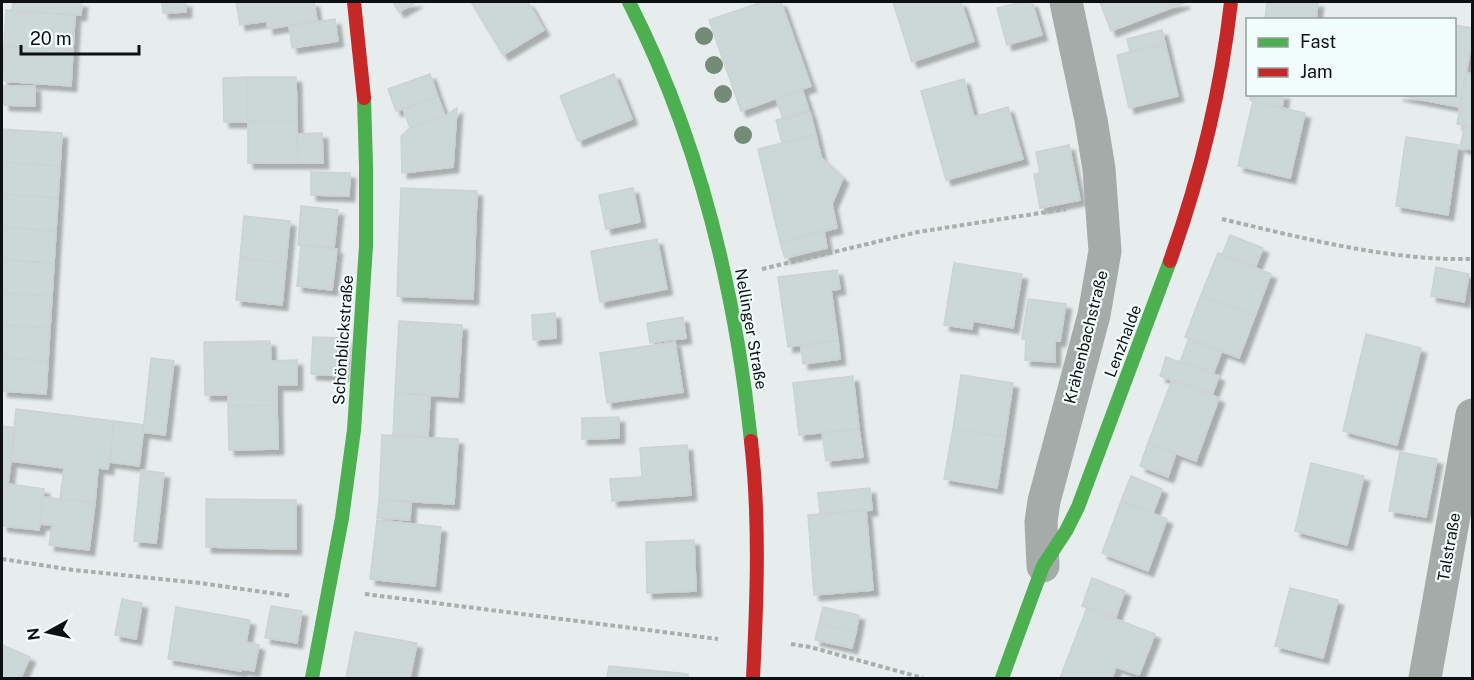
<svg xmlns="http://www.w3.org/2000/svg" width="1474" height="680" font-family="'Public Sans',sans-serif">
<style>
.building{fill:#ccd7d8;stroke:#cdd2d2;stroke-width:1.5;filter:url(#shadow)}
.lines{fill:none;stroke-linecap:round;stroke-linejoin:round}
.path{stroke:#a9adac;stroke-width:4;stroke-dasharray:4.5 3;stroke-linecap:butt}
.street{stroke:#a5aba9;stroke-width:33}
.fast{stroke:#4caf50;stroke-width:14}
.jam{stroke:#c62828;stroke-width:14}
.tree{fill:#748b77}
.labels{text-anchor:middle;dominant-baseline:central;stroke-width:4.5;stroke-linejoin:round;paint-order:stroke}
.street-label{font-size:16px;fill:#0d1111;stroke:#f0fdfb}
</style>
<defs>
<filter id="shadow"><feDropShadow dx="5.5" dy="5.5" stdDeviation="1.5" flood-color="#0004"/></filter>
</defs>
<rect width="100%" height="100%" fill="#e6edec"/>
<path class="building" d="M13,2H82L81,15L12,11Z
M162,2H186V12L163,13Z
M236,2H314L317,21L268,29L267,21L240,25Z
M393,2H416L399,12Z
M471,2H528L544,30L503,55Z
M762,2H781L811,86L741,111L709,20Z
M893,2H961L974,41L912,62Z
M1022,2H1032L1042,35L1007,45L997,8Z
M1100,2H1184V3L1111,31Z
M1267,2H1318L1316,20H1265Z
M6,10L75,15L73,50L4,46Z
M335,19L338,41L292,48L289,26Z
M1454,25L1472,28V41L1460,107L1397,95L1454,94Z
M1162,30L1165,43L1130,52L1127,39Z
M1165,43L1178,96L1129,108L1117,55Z
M4,46L73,50L71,86L2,81Z
M1466,73L1472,74V127L1457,124Z
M430,74L438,97L396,111L388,89Z
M614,74L632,119L578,141L560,96Z
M247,77H296L297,121L248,122Z
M247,77L248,122H224L223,78Z
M964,79L974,117L1008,107L1023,159L946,180L921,91Z
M3,86H35V106L4,105Z
M802,89L809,110L783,119L776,99Z
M1250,94H1284L1282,108L1250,100Z
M438,97L445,116L410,128L403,109Z
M1253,101L1305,113L1290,178L1238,166Z
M457,108L453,167L402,173L401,136L410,128L445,116Z
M810,112L816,135L782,143L776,120Z
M297,121L298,163H248V122Z
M1465,125L1472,127V150L1460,147Z
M2,129L62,133L60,166L2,162Z
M322,133L323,163H298L297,134Z
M816,135L821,157L843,178L832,204L837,228L780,242L758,149Z
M1406,137L1458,145L1448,215L1396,206Z
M1069,145L1080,200L1040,208L1034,174L1040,173L1036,152Z
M2,162L60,166L58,198L2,194Z
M311,172L350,173L349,196L311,195Z
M401,188L477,191L473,299L397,296Z
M633,188L640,222L606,229L599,195Z
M2,194L58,198L56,231L2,227Z
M301,206L338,210L334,248L298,245Z
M244,216L290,221L286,263L240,258Z
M2,227L56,231L54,263L2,260Z
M824,231L827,248L785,258L780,242Z
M1230,235L1263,248L1255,268L1222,255Z
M657,239L667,289L600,302L591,251Z
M301,245L337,249L332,290L297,286Z
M1218,253L1271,274L1255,316L1201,295Z
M240,258L286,263L282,305L236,300Z
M2,260L54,263L52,296L2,293Z
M954,263L1022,274L1013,328L973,321L972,329L944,325Z
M1436,267L1469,274L1464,302L1431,296Z
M837,270L840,289L831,290L838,340L788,347L778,277Z
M2,293L52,296L50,328L2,325Z
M1201,295L1255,316L1239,358L1185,337Z
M1028,299L1066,304L1060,341H1055V362L1025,360L1026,339H1022Z
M555,313L556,338L533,340L532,315Z
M683,317L686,338L650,343L647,323Z
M399,321L462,325L458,397L395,393Z
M2,325L50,328L48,361L2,358Z
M1366,334L1421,348L1397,445L1343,431Z
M313,337L345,338L343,376L311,374Z
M1189,338L1222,351L1213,374L1180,362Z
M838,340L840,359L803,364L801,346Z
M270,341L271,361L297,360V385H277V405L228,406V395H205L204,342Z
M675,342L683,392L607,403L600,353Z
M1166,357L1219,376L1212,395L1160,376Z
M2,358L48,361L46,394L2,391Z
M151,358L174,361L165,435L143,432Z
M961,375L1013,383L1005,437L953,429Z
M853,376L859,429L799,435L793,383Z
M1172,380L1219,398L1196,461L1148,443Z
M395,393L430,395L428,437L393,435Z
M277,405L278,449L229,450L228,406Z
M16,409L114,421L108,469L98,468L95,503L60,499L64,468L11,461Z
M619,417V438L582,439V418Z
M114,421L144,425L139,466L110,462Z
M2,426L15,428L8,484L44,489L39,530L2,526Z
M859,429L863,457L826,461L822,433Z
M953,429L1005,437L997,488L944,479Z
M382,435L458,439L454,504L379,500Z
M1148,443L1176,453L1168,477L1140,466Z
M687,445L691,495L612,501L610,479L642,477L640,448Z
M1400,452L1437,459L1426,517L1389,511Z
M1311,463L1364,476L1347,545L1295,531Z
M141,470L164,473L156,543L134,541Z
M1131,476L1162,489L1153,513L1121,501Z
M870,488L872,510L820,514L818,493Z
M43,497L95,503L89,550L49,545L52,525L40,524Z
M206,499L296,500V549L206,547Z
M379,500L411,501L410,520L377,518Z
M1121,501L1167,519L1148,571L1102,553Z
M866,510L873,590L814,595L808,515Z
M377,520L441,527L435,586L370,579Z
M694,540L696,591L647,593L646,542Z
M1092,578L1125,591L1115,619L1082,606Z
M1290,588L1338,600L1323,658L1275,646Z
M122,599L142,603L136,639L115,635Z
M271,606L302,611L297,643L265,638Z
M176,607L250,620L246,642L259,645L254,671L241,669V671L168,659Z
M823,607L859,615L856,632L819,623Z
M1087,608L1155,634L1139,675L1116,667L1112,678H1060Z
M819,623L856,632L852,648L815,640Z
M355,632L417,643L410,678H346Z
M2,645L30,657L21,678H2Z
M609,666L688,674V678H607Z"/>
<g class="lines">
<path class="path" d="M1222,219C1303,238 1389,261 1472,259
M762,269L918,232L1066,209
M2,559L73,570L200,583L291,596
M365,594L718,639
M791,644L810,647L923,678"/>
<path class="street" d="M1043,566L1041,522L1044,501L1094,315L1105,251L1099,169L1091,120L1066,2
M1425,678L1472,415"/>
<path class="fast" d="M629,2C699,139 735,288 751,441
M312,678L342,518L354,430L366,246V165L364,98
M1002,678L1043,566L1066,531L1078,507L1170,261"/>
<path class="jam" d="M354,2L364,98
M1170,261C1200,177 1221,91 1231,2
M751,441C760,520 757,599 753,678"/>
</g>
<g class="tree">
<circle cx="704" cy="36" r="9"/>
<circle cx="714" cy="65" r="9"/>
<circle cx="723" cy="94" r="9"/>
<circle cx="743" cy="135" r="9"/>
</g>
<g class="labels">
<g class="street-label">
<text transform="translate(751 329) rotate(80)">Nellinger Straße</text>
<text transform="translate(1086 337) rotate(-76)">Krähenbachstraße</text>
<text transform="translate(343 340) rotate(-86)">Schönblickstraße</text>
<text transform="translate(1123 341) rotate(-69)">Lenzhalde</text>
<text transform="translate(1449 547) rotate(-80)">Talstraße</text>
</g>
</g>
<rect width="1474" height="680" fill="none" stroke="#0d1111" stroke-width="6"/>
<rect x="1246" y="18" width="210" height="78" fill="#f0fdfb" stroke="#959f9d" stroke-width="1.5"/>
<rect x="1258" y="38" width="30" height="9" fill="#4caf50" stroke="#959f9d" stroke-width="1.5"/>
<text x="1300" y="48" font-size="18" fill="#0d1111">Fast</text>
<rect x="1258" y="68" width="30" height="9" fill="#c62828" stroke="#959f9d" stroke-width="1.5"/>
<text x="1300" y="78" font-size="18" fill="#0d1111">Jam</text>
<g transform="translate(48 632) rotate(262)" stroke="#f0fdfb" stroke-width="4.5" paint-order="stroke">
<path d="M0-4.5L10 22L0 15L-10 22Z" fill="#0d1111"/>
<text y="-9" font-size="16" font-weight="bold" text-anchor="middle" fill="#0d1111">N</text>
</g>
<path d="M21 45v9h118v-9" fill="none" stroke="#0d1111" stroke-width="3"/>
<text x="30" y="45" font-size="18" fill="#0d1111" stroke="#f0fdfb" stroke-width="4.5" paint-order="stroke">20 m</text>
</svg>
